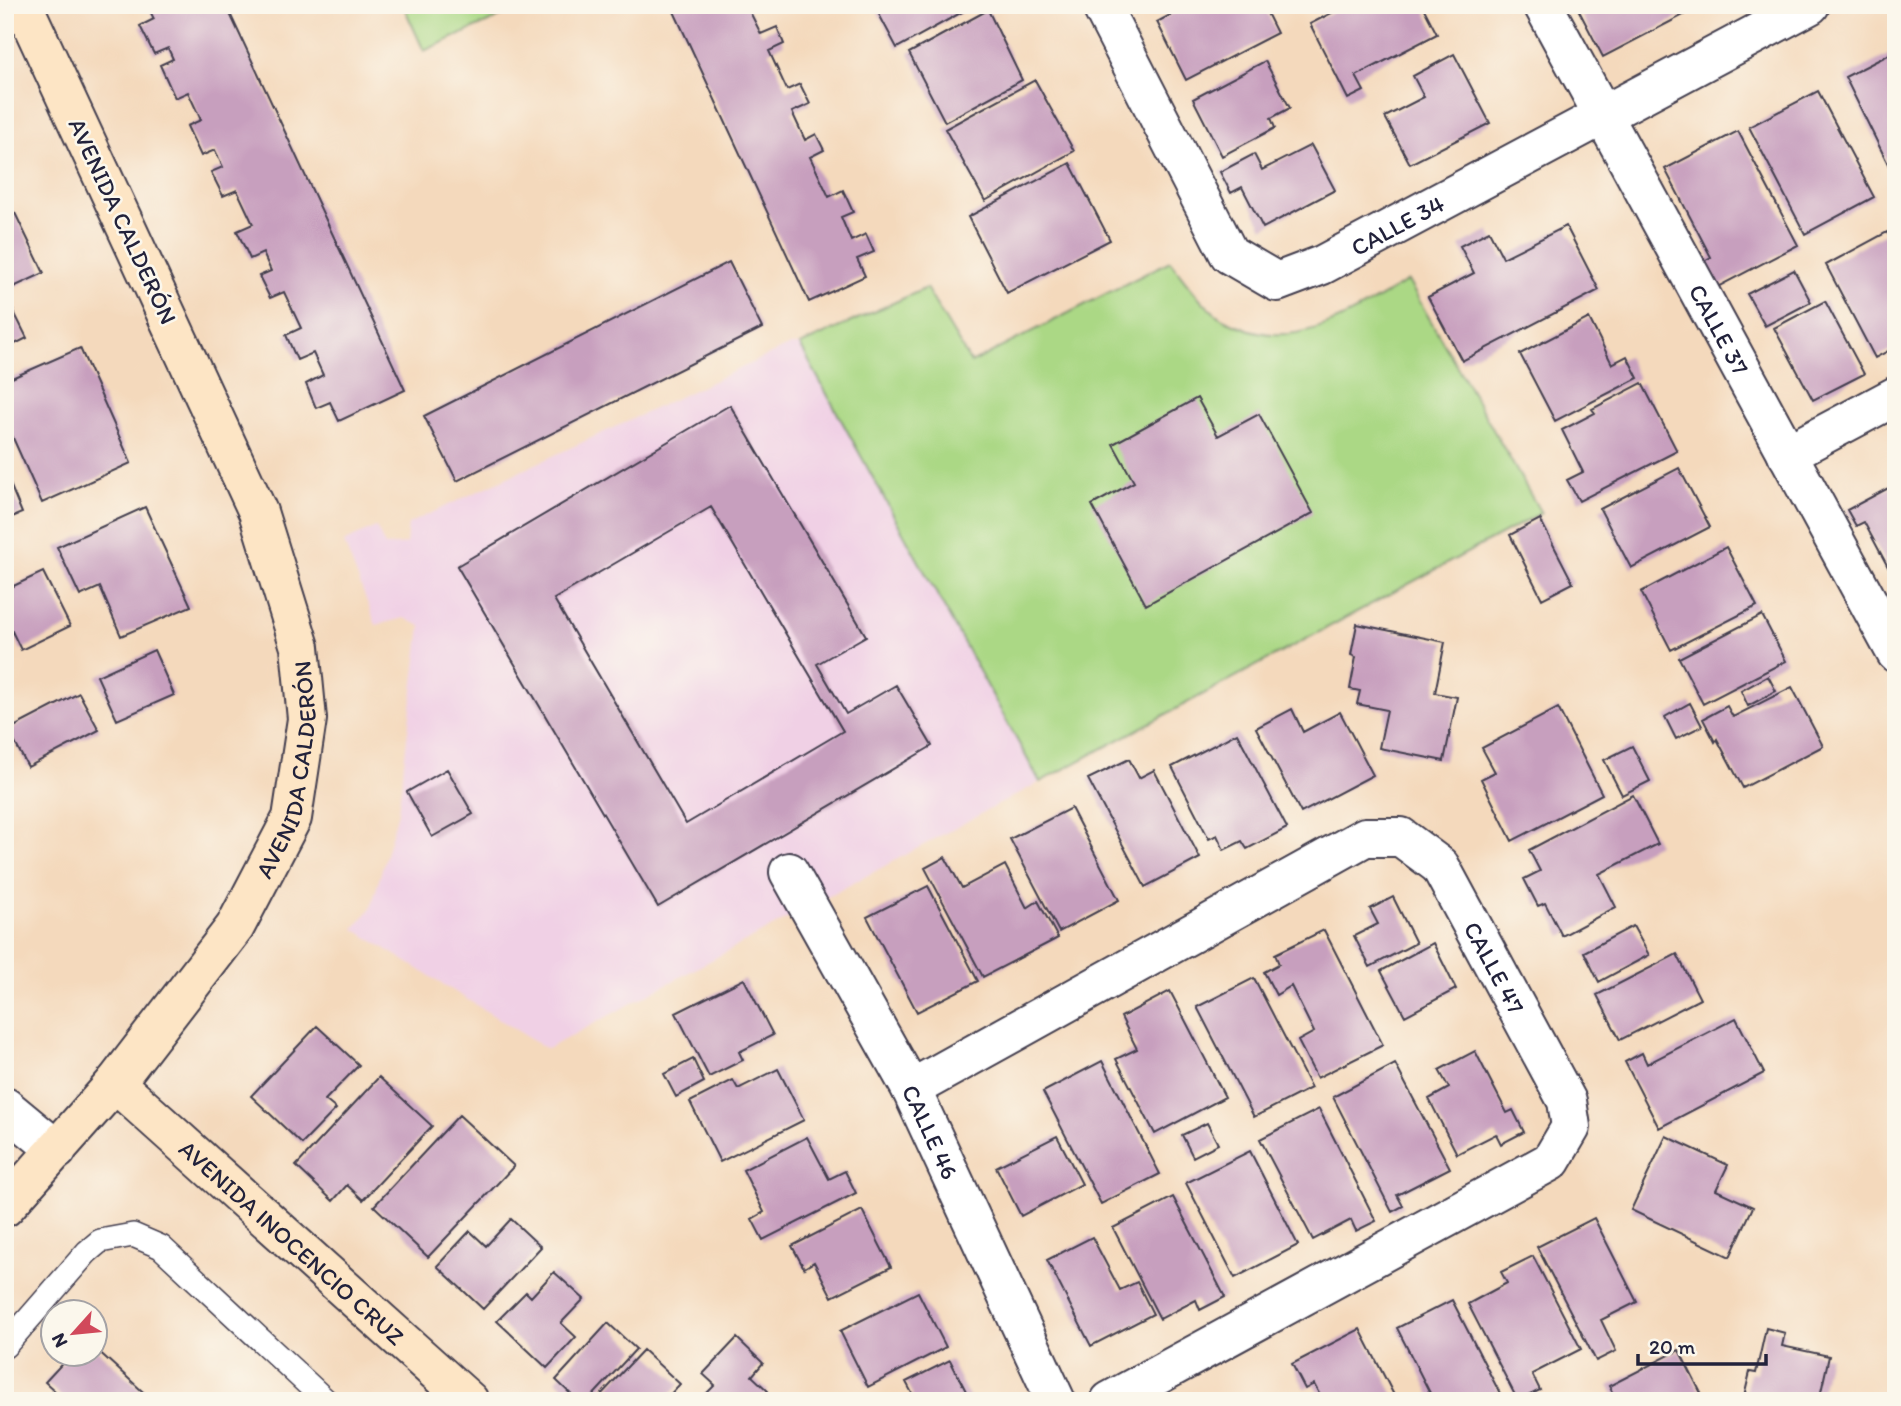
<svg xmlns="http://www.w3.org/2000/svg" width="1901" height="1406" font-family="Itim,sans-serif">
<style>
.built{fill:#f0d0e5}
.green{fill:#abd885;stroke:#667d60;stroke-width:2}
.building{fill:#c79fbe;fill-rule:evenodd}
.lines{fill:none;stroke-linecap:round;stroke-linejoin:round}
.lane-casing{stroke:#423d4e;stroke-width:26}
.street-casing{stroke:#423d4e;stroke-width:42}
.secondary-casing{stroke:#423d4e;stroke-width:42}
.lane{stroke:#fff;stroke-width:23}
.street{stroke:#fff;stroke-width:38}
.secondary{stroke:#fde5c5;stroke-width:38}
.labels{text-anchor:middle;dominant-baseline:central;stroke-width:5;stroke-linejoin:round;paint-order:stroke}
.street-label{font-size:24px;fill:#22223b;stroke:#fbf7ec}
</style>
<rect width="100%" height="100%" fill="#fbf7ec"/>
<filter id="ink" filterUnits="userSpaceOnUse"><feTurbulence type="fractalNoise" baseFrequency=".0143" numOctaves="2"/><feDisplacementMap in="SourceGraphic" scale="14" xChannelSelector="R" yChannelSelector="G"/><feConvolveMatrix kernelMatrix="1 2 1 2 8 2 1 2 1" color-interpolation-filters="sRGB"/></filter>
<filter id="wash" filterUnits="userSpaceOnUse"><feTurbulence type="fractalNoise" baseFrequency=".00686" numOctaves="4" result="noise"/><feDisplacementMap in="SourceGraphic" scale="28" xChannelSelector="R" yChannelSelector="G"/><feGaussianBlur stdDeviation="1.57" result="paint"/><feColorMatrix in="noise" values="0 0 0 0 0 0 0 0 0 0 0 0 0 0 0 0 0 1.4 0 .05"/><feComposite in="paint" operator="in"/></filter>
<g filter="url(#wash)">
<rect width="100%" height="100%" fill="#f4d9bc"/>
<path class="built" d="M790,345H800L1040,782L547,1049L354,929L371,908L398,812L421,626L404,618L376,625L344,543L354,537L376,527L385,546L406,544L408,524Z"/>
<path class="green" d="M403,5H513L515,10L424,51Z
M1170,261C1185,280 1198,299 1216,314C1222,320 1232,323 1240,326C1298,353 1359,309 1408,281L1541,513L1040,782L800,345L926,288L971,363Z"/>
<g id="blocks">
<path class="building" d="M147,5H226L405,390L339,421L330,402L316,408L306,384L323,375L313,353L297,360L286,335L301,328L284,292L270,298L259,276L271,271L263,253L250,259L237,231L253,224L237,190L223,196L211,172L223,167L215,150L201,156L187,126L201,120L188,92L175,98L160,65L173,59L168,48L154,54L140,26L154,19Z
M671,5H754L748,8L761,34L777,27L784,44L769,51L787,90L800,84L810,104L792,112L805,140L816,134L824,150L810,157L829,197L843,190L853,212L841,217L851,241L866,234L874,252L857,259L865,276L809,302Z
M874,5H975L897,48Z
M1132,5H1149L1136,13Z
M1189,5H1263L1277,33L1186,80L1157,22Z
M1347,5H1422L1437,34L1356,76L1364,91L1348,99L1310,24Z
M1576,5H1685L1689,12L1603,57Z
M988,10L1022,80L945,122L909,53Z
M1896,51V163L1889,166L1845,77Z
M1454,54L1490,123L1410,164L1385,117L1424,97L1413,76Z
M1265,61L1290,108L1271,118L1275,128L1222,156L1193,99Z
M1035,80L1074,151L985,201L945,129Z
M1818,91L1874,197L1805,234L1749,127Z
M1738,131L1798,245L1708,292L1695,266L1711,257L1665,169Z
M1311,145L1335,190L1263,228L1242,187L1231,193L1220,172L1254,154L1262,170Z
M1070,163L1110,240L1007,293L968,217Z
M15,213L44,273L5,291V218Z
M1566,226L1599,290L1462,361L1428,297L1474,273L1460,246L1489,231L1503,258Z
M1887,232L1896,248V347L1875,358L1826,265Z
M729,262L762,328L457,481L424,416Z
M1794,270L1811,302L1765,326L1747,294Z
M5,294L27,338L5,349Z
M1825,301L1864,374L1813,400L1774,328Z
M1589,318L1612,364L1627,356L1638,378L1555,421L1520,354Z
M80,348L131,463L42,503L5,420V381Z
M1642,383L1677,451L1579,501L1567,480L1583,472L1562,430L1595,413L1592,409Z
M1197,398L1218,436L1259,414L1313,513L1146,605L1092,505L1134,482L1113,444Z
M730,405L866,636L817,664L846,714L896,685L932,746L658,907L457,566ZM711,507L843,731L686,824L554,599Z
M1679,468L1710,527L1631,568L1600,509Z
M5,472L22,513L5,520Z
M1896,484V582L1864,522L1856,526L1847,510Z
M145,507L191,606L121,636L100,587L80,596L57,547Z
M1540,519L1573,583L1542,599L1510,535Z
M1726,547L1757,606L1671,650L1641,592Z
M43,572L70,626L21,650L9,625L5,626V590Z
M1762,615L1786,661L1703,704L1679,658Z
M1357,624L1445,642L1435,693L1457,697L1444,761L1379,748L1387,710L1357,704L1360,691L1350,689L1356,657L1351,655Z
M154,650L174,695L117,720L97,676Z
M1768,676L1776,691L1748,706L1741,691Z
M1792,687L1823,746L1743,788L1717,739L1715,742L1703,719L1727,706L1733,717Z
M79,693L99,730L28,767L8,730Z
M1690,703L1702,726L1676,739L1665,717Z
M1558,708L1602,794L1512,841L1481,779L1495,772L1482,748Z
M1292,709L1303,732L1340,712L1373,775L1301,813L1256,728Z
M1237,733L1287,828L1247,849L1242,841L1224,850L1217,835L1209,839L1172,767Z
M1632,746L1650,781L1622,795L1604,760Z
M1129,759L1139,778L1154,770L1200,858L1145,887L1088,779Z
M447,769L473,814L432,837L407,792Z
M1633,795L1658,844L1599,874L1616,907L1562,936L1545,903L1538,906L1524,879L1540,871L1529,850Z
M1071,808L1119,900L1059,932L1010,839Z
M945,857L962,888L1005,865L1027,908L1038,901L1058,938L983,977L925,868Z
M928,886L978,981L917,1012L867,917Z
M1393,897L1416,943L1370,967L1354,936L1378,924L1370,909Z
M1633,926L1649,955L1599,982L1584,952Z
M1324,930L1383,1045L1317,1078L1298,1041L1314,1032L1291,986L1276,995L1264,972L1279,964L1275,954Z
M1433,943L1456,989L1405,1016L1381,971Z
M1677,954L1700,999L1620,1040L1597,995Z
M1254,978L1311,1088L1254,1117L1197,1007Z
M744,979L773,1035L739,1052L743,1060L709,1077L676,1013Z
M1170,991L1225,1097L1155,1134L1116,1059L1137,1049L1121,1017Z
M1736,1018L1764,1073L1659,1128L1625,1062L1642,1053L1647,1064Z
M317,1026L359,1065L325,1100L336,1109L302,1144L251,1096Z
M1475,1051L1507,1113L1513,1110L1524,1132L1501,1144L1496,1134L1457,1154L1429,1099L1449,1088L1439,1070Z
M693,1059L704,1082L676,1097L664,1074Z
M1102,1061L1160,1174L1101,1204L1043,1092Z
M1395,1064L1450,1168L1397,1195L1403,1206L1392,1212L1333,1097Z
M778,1069L804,1120L720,1162L690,1102L733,1080L738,1089Z
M379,1077L432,1126L363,1200L347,1185L333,1201L296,1166Z
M1319,1109L1376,1221L1356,1231L1351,1220L1313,1240L1260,1139Z
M459,1115L514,1166L428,1257L374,1206Z
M1207,1123L1218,1144L1193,1157L1182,1135Z
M1057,1136L1082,1184L1021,1216L996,1167Z
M1666,1136L1728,1165L1716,1190L1753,1207L1730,1257L1631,1210Z
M807,1137L829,1179L845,1171L856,1193L763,1240L752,1219L764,1212L743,1170Z
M1250,1151L1298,1245L1235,1278L1186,1183Z
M1173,1197L1225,1297L1200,1310L1196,1300L1160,1319L1113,1228Z
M862,1210L891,1267L832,1297L814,1262L804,1268L792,1246Z
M1594,1218L1637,1302L1601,1320L1616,1351L1596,1361L1537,1247Z
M511,1219L541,1247L483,1309L437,1266L470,1231L486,1246Z
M1092,1237L1120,1290L1137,1282L1153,1314L1091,1346L1047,1260Z
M1533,1256L1581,1349L1532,1374L1540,1390L1518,1401L1468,1304L1507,1283L1501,1272Z
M554,1272L584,1299L561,1323L576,1337L547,1368L497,1321L526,1292L531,1297Z
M918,1292L946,1347L868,1387L840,1331Z
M1452,1300L1493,1380L1504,1401H1462L1460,1397L1453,1401H1434L1397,1328Z
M608,1323L636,1349L588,1401H578L556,1380Z
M1766,1328L1785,1333L1782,1346L1829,1356L1819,1401H1743L1750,1372L1756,1373Z
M1360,1329L1397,1401H1323L1314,1384L1305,1389L1292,1364Z
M737,1338L763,1363L752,1376L768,1391L759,1401H703L701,1399L715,1385L703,1374Z
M94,1347L153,1401H66L45,1382L71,1354H94Z
M643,1350L680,1384L664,1401H601L598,1398Z
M1679,1350L1705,1401H1617L1609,1386Z
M950,1360L971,1401H901L913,1395L906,1382Z"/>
</g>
</g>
<g filter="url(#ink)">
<use href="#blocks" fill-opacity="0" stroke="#423d4e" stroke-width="2"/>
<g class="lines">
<g class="lane-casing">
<path id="lane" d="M5,1346L87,1252L100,1241L133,1235L161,1247L326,1401"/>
</g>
<g class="street-casing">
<g id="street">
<path id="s1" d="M1101,5L1229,254L1277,282L1322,265L1810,5"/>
<path id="s2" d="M1543,5L1896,653"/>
<path d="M1787,454L1896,396"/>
<path id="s3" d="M789,872L911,1089L1056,1401"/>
<path id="s4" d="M911,1089L1365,837H1401L1440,866L1567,1101L1571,1127L1551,1161L1110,1401"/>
<path d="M5,1107L57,1150"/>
</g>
</g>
<g class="secondary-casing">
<g id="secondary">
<path id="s5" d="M115,1083L469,1401"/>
<path id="s6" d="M5,1207L115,1083L235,927L292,818L307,719L300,647L258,512L23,5"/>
</g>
</g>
<use href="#lane" class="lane"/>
<use href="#street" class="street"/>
<use href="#secondary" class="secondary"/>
</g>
</g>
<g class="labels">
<g class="street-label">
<text transform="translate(123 221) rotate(65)">AVENIDA CALDERÓN</text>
<text stroke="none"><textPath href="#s1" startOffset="469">CALLE 34</textPath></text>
<text stroke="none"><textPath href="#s2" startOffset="369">CALLE 37</textPath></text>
<text stroke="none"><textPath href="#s6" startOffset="532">AVENIDA CALDERÓN</textPath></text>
<text stroke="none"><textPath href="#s4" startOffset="719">CALLE 47</textPath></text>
<text stroke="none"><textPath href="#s3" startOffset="296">CALLE 46</textPath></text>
<text stroke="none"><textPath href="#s5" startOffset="238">AVENIDA INOCENCIO CRUZ</textPath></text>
</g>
</g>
<rect width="1901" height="1406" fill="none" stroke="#fbf7ec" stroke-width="28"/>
<g transform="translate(74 1333) rotate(243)"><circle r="33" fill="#fbf7ec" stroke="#a4a2a5" stroke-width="2"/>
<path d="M0-5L12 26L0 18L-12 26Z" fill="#d1495b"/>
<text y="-10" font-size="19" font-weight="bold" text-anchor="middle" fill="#22223b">N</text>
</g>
<path d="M1638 1354v10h128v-10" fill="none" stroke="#22223b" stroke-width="3.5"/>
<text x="1649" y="1354" font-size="21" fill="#22223b" stroke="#fbf7ec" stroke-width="5" paint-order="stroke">20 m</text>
</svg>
